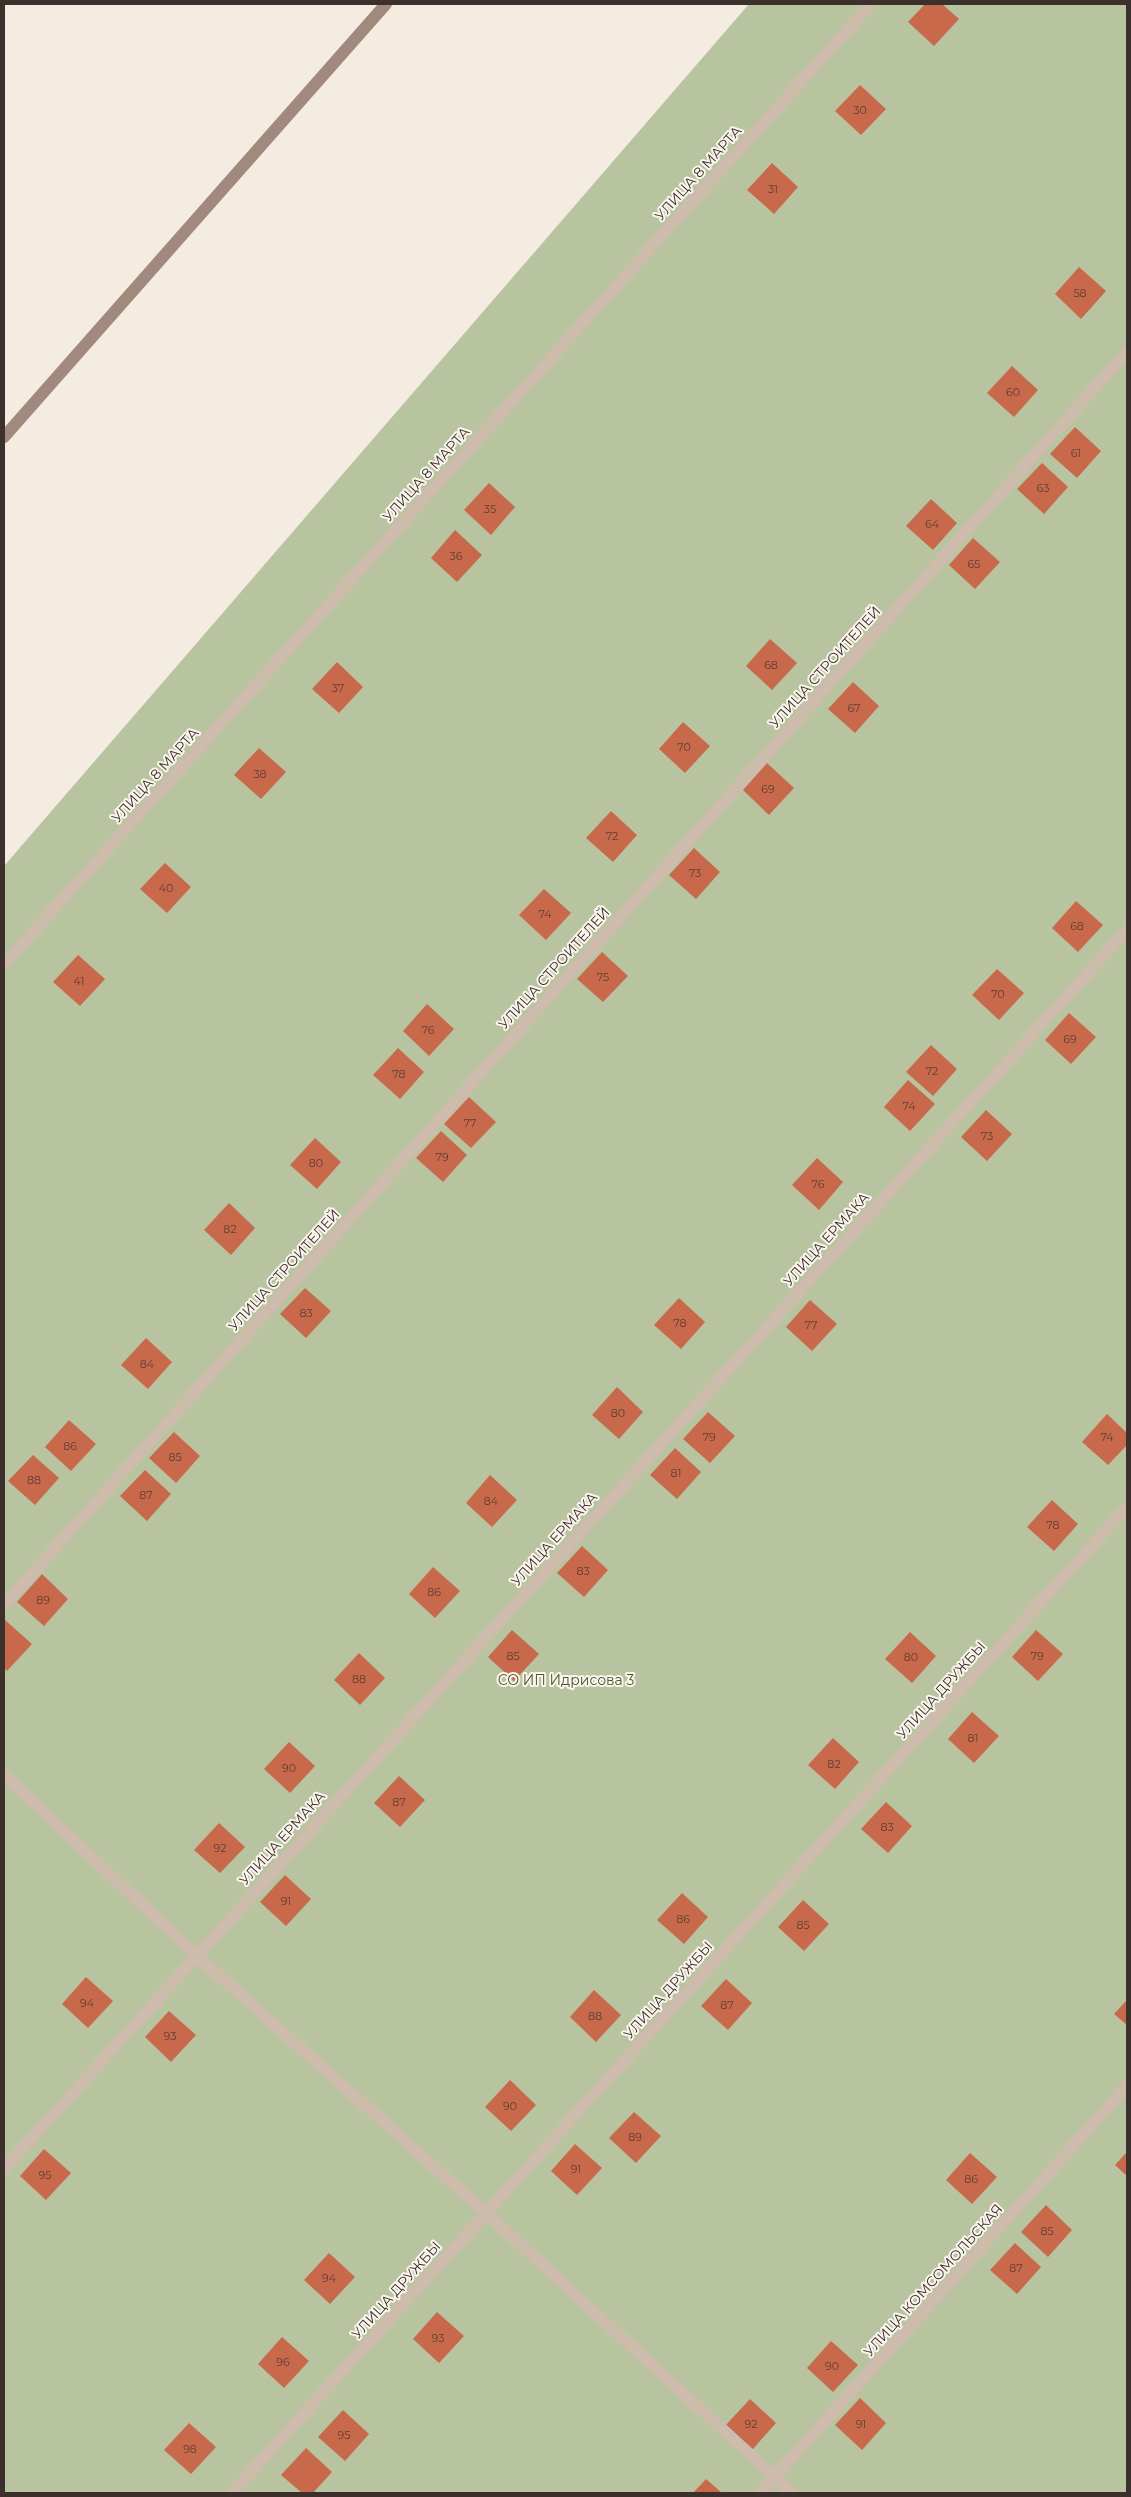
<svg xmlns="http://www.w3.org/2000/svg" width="1131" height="2497" font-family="Montserrat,sans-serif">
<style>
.green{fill:#b8c4a0}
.building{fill:#c8694b}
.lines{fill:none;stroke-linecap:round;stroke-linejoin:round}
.street{stroke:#cdbbac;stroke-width:12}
.secondary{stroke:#a18a7d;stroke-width:12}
.labels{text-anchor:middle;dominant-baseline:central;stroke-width:4;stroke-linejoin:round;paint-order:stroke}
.number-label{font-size:11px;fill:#5e3e33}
.street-label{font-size:14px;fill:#3b302b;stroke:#fbf5ee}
.park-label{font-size:14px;fill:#4a5a2e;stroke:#fbf5ee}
</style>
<rect width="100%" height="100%" fill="#f4ebe1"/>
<path class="green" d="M749,4H1127V2493H4V866Z"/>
<path class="building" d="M925,4H942L959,19L934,46L908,22Z
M860,85L886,109L861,135L835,111Z
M772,163L798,187L774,214L747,190Z
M1079,267L1106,291L1081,319L1055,294Z
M1012,366L1038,390L1014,417L987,393Z
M1075,427L1101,451L1077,478L1050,454Z
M1042,463L1068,487L1044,514L1017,489Z
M489,483L515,507L491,535L464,510Z
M931,499L957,523L933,550L906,526Z
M455,530L482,555L457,582L431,558Z
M973,538L1000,562L975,589L949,565Z
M770,639L797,663L772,690L746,666Z
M337,662L363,687L339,713L312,689Z
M853,682L879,706L855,733L828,709Z
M683,722L710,746L685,773L659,749Z
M259,748L286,772L261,799L234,775Z
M767,763L794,788L769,815L743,790Z
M611,811L637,835L613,862L586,838Z
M694,848L720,872L696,899L669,875Z
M165,863L191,887L167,913L140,889Z
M544,889L571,913L546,940L519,915Z
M1076,901L1103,925L1078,952L1052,928Z
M602,952L628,976L603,1002L577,979Z
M78,955L105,979L80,1006L53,982Z
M997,969L1024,993L999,1020L972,995Z
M427,1004L454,1029L429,1056L403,1031Z
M1069,1013L1096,1037L1071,1064L1045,1040Z
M931,1045L957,1069L933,1096L906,1072Z
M398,1048L424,1072L400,1099L373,1075Z
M908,1080L935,1104L910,1131L884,1107Z
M469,1097L496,1122L471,1148L444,1124Z
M986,1110L1012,1134L987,1161L961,1137Z
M441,1131L467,1155L443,1182L416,1158Z
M315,1138L341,1162L317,1189L290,1165Z
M817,1158L843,1182L819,1210L792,1185Z
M229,1203L255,1228L231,1255L204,1230Z
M305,1288L331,1311L306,1338L280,1314Z
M679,1298L705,1322L681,1349L654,1325Z
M810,1300L837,1324L812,1351L786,1327Z
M146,1338L172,1362L148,1389L121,1365Z
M617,1387L643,1412L619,1439L592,1415Z
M708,1412L735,1436L710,1463L683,1439Z
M1107,1414L1127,1433V1445L1108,1465L1082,1442Z
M69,1420L96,1444L71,1471L45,1447Z
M174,1432L200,1456L176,1483L149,1458Z
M675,1448L701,1472L677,1499L650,1475Z
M33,1455L59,1478L35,1505L8,1481Z
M145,1470L171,1494L147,1521L120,1496Z
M490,1475L517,1500L492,1527L466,1503Z
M1052,1500L1078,1524L1054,1551L1027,1527Z
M582,1546L608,1570L584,1597L557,1573Z
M433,1567L460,1591L435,1618L409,1594Z
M42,1574L68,1599L44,1626L17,1602Z
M5,1620L32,1644L7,1671L4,1668Z
M512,1630L539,1654L514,1681L488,1657Z
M1036,1630L1063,1654L1038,1681L1012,1657Z
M910,1632L936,1656L912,1683L885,1659Z
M359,1653L385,1678L360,1705L334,1680Z
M972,1712L999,1736L974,1763L948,1739Z
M833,1738L859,1762L835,1789L808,1765Z
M289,1742L315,1766L290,1793L264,1769Z
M399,1776L425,1800L400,1827L374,1803Z
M886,1802L912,1826L888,1853L861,1829Z
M219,1823L245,1847L220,1873L194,1850Z
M285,1875L311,1899L286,1926L260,1902Z
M682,1893L708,1917L684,1944L657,1920Z
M803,1900L829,1924L804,1951L778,1927Z
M86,1977L113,2001L88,2028L62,2004Z
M726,1979L752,2003L728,2030L701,2006Z
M594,1990L621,2015L596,2042L570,2017Z
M1127,2000V2025L1114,2014Z
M169,2011L196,2035L171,2062L145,2037Z
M510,2080L536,2105L511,2131L485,2107Z
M634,2112L661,2136L636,2163L609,2138Z
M575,2144L602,2168L577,2195L551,2171Z
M44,2149L71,2173L46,2200L20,2176Z
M1127,2152V2176L1115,2165Z
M970,2153L997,2177L972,2204L946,2180Z
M1046,2205L1072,2230L1048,2257L1021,2232Z
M1015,2243L1041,2267L1017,2294L990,2270Z
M329,2253L355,2277L330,2304L304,2280Z
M437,2312L464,2336L439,2363L413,2339Z
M282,2337L309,2361L284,2388L258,2364Z
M831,2341L858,2365L833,2392L807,2368Z
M860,2398L886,2423L862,2450L835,2425Z
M750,2399L776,2423L752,2450L725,2426Z
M343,2410L369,2434L345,2461L318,2437Z
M189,2423L216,2447L191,2474L164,2450Z
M306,2448L332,2472L313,2493H302L281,2475Z
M706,2479L722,2493H693Z"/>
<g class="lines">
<path class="street" d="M4,964L871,4
M4,1605L1127,352
M4,1775L196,1955L486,2213L792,2493
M4,2169L1127,930
M232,2493L1127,1507
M760,2493L1127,2086"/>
<path class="secondary" d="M4,437L386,4"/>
</g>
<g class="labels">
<g class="number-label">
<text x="860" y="110">30</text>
<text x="773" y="189">31</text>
<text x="1080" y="293">58</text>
<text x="1013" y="392">60</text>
<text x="1076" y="453">61</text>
<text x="1043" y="488">63</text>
<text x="490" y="509">35</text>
<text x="932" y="524">64</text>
<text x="456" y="556">36</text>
<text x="974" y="564">65</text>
<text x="771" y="665">68</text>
<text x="338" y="688">37</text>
<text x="854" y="708">67</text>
<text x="684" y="747">70</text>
<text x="260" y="774">38</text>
<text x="768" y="789">69</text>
<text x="612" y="836">72</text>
<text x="695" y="873">73</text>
<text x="166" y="888">40</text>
<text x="545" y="914">74</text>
<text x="1077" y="926">68</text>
<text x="603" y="977">75</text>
<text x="79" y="981">41</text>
<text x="998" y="994">70</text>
<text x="428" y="1030">76</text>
<text x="1070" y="1039">69</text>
<text x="932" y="1071">72</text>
<text x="399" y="1074">78</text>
<text x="909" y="1106">74</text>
<text x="470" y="1123">77</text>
<text x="987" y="1136">73</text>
<text x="442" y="1157">79</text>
<text x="316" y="1163">80</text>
<text x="818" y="1184">76</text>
<text x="230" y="1229">82</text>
<text x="306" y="1313">83</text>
<text x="680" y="1323">78</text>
<text x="811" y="1325">77</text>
<text x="147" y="1364">84</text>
<text x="618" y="1413">80</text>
<text x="709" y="1437">79</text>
<text x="1107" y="1437">74</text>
<text x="70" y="1446">86</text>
<text x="175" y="1457">85</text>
<text x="676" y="1473">81</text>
<text x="34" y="1480">88</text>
<text x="146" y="1495">87</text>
<text x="491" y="1501">84</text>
<text x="1053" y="1525">78</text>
<text x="583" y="1571">83</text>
<text x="434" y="1592">86</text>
<text x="43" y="1600">89</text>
<text x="513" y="1656">85</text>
<text x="1037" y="1656">79</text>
<text x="911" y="1657">80</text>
<text x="359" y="1679">88</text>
<text x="973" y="1738">81</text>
<text x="834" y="1764">82</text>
<text x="289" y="1768">90</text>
<text x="399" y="1802">87</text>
<text x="887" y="1827">83</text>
<text x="220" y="1848">92</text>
<text x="286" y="1901">91</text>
<text x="683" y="1919">86</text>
<text x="803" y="1925">85</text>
<text x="87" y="2003">94</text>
<text x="727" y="2005">87</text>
<text x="595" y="2016">88</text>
<text x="170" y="2036">93</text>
<text x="510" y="2106">90</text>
<text x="635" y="2137">89</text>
<text x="576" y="2169">91</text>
<text x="45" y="2175">95</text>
<text x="971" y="2179">86</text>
<text x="1047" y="2231">85</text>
<text x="1016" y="2268">87</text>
<text x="329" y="2278">94</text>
<text x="438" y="2338">93</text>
<text x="283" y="2362">96</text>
<text x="832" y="2366">90</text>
<text x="751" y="2424">92</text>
<text x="861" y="2424">91</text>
<text x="344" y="2435">95</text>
<text x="190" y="2449">98</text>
</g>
<g class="street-label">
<text transform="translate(698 173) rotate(-48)">УЛИЦА 8 МАРТА</text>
<text transform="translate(426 474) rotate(-48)">УЛИЦА 8 МАРТА</text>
<text transform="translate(825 667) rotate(-48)">УЛИЦА СТРОИТЕЛЕЙ</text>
<text transform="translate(155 775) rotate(-48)">УЛИЦА 8 МАРТА</text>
<text transform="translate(554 968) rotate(-48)">УЛИЦА СТРОИТЕЛЕЙ</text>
<text transform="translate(826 1239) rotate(-48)">УЛИЦА ЕРМАКА</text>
<text transform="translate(284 1270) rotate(-48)">УЛИЦА СТРОИТЕЛЕЙ</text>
<text transform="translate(554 1539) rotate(-48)">УЛИЦА ЕРМАКА</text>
<text transform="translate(941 1690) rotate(-48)">УЛИЦА ДРУЖБЫ</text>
<text transform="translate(282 1838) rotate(-48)">УЛИЦА ЕРМАКА</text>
<text transform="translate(668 1990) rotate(-48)">УЛИЦА ДРУЖБЫ</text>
<text transform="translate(933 2280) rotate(-48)">УЛИЦА КОМСОМОЛЬСКАЯ</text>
<text transform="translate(396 2290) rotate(-48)">УЛИЦА ДРУЖБЫ</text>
</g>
<g class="park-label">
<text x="566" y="1680">СО ИП Идрисова 3</text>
</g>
</g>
<rect width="1131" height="2497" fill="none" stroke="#3b302b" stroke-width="10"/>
</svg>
